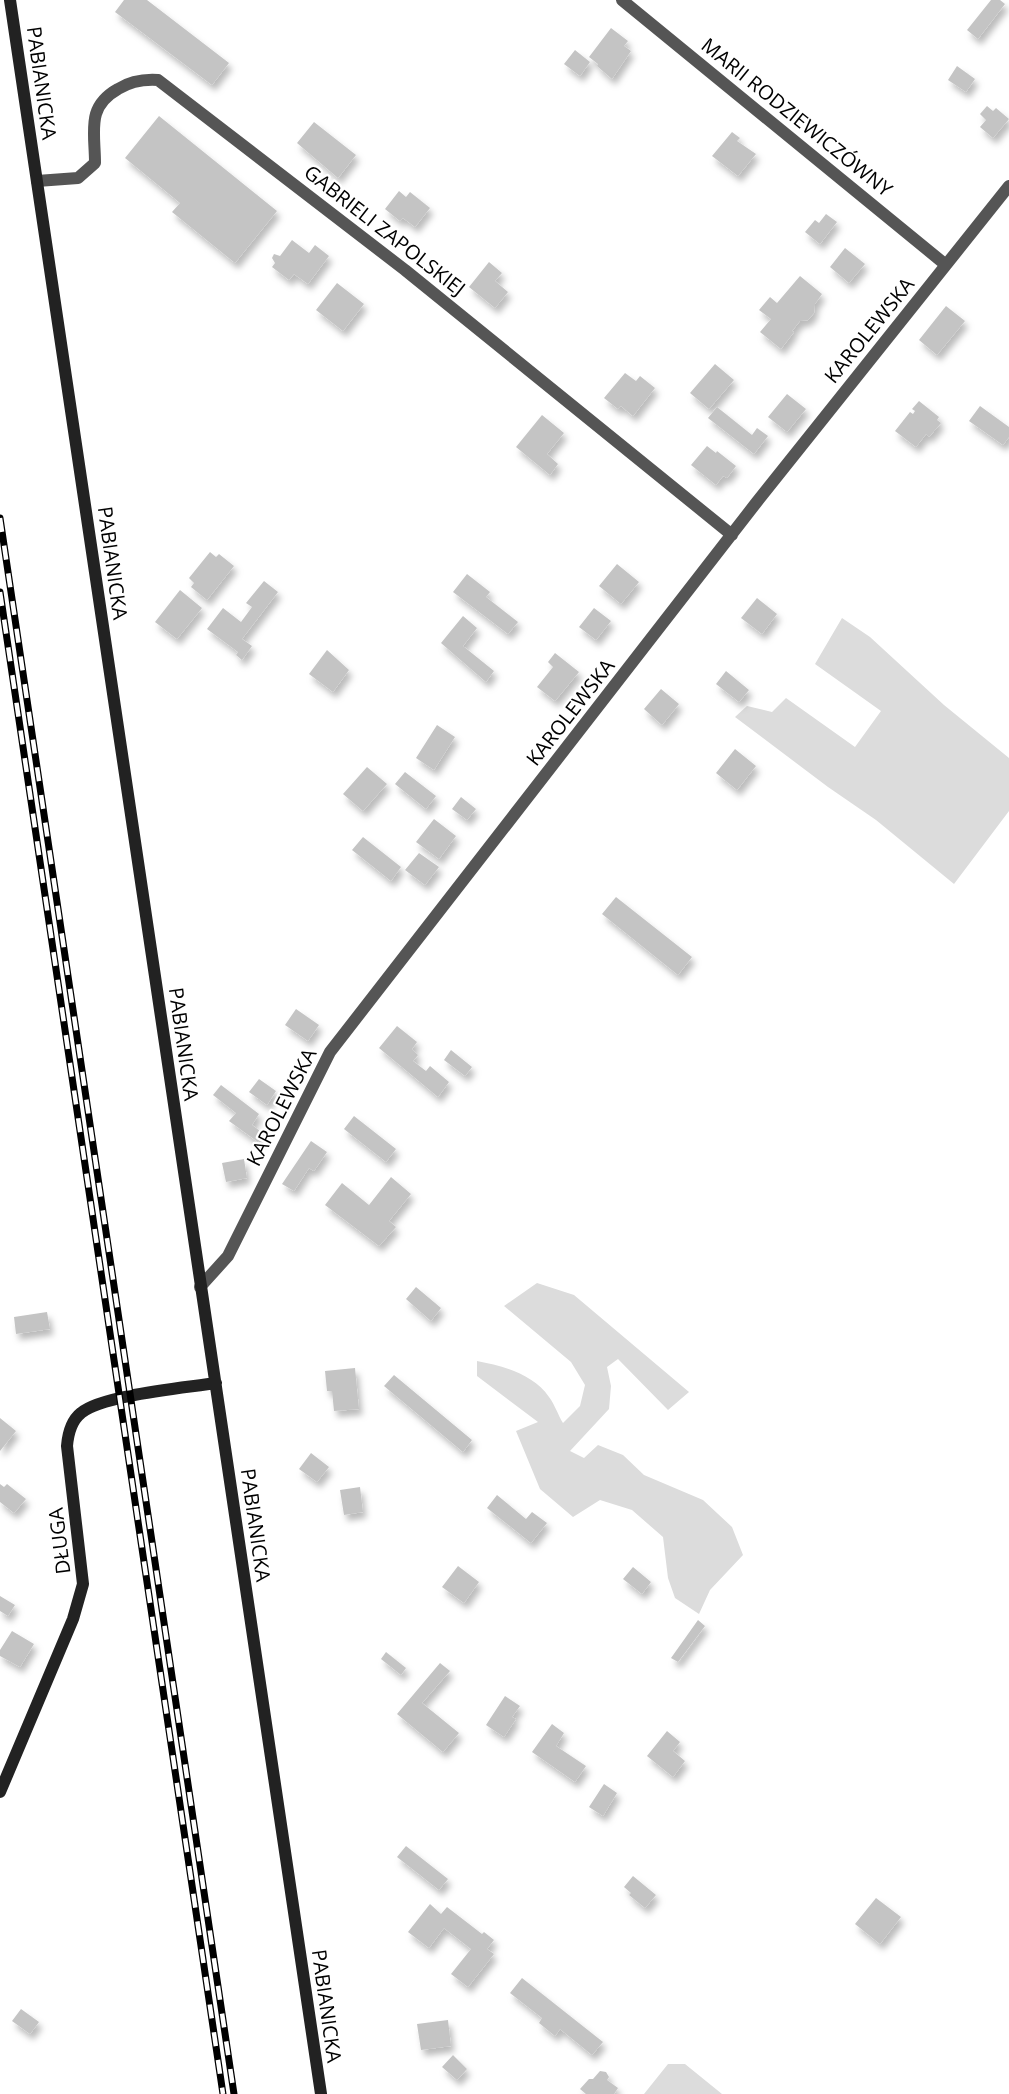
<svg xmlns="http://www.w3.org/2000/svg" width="1009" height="2094" font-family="'Open Sans',sans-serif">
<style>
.green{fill:#dcdcdc}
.building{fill:#c4c4c4;filter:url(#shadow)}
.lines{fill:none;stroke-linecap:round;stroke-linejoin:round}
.street{stroke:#555;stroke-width:12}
.secondary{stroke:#222;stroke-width:12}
.rail-casing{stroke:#000;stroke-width:7}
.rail{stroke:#fff;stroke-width:4.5;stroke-dasharray:14;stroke-linecap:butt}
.labels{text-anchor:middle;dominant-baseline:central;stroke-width:4.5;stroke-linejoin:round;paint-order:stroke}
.street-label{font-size:20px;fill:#000;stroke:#fff}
</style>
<defs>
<filter id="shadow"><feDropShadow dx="3.5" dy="6" stdDeviation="3" flood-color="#0004"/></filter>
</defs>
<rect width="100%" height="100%" fill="#fff"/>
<path class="green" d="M842,618L870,637L944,705L1009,758V811L954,884L876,820L828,787L735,717L747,706L772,712L786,698L855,747L881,711L815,664Z
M537,1283L574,1295L689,1392L668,1410L618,1359L607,1367L611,1386L609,1409L570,1451L584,1458L598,1445L623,1455L644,1475L703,1500L732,1527L743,1555L710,1590L699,1614L675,1598L668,1578L663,1537L632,1510L600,1500L573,1517L540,1489L516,1431L538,1422L477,1376V1361C503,1366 533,1374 549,1397C555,1405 558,1415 563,1423L580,1406L585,1385L571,1362L504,1306Z
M668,2064H685L722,2094H644Z"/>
<path class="building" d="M124,0H147L229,63L212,85L115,12Z
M991,0H1000L1005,4L978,39L967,30Z
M611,28L628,41L624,46L631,51L612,79L597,66L598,64L589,57Z
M575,50L590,62L580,76L564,64Z
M957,66L975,79L966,92L948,80Z
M987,106L993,111L996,108L1009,119L993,138L980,127L986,120L980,114Z
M159,116L277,211L235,263L172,212L180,203L125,158Z
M314,122L356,155L338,178L297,143Z
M732,132L740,138L737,141L756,154L738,176L712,156Z
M399,191L406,197L410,192L430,208L415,227L403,218L400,221L385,209Z
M826,214L837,222L820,244L805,232L815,220L819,223Z
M292,240L309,253L315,245L329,256L308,284L294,274L289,280L272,267L275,263L272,258L274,254L280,256Z
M845,248L865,264L849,283L830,267Z
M489,262L502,273L495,281L508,292L495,308L469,287Z
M800,276L822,294L815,304L814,313L808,320L800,321L792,331L794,332L781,349L760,332L771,319L759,310L770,297L777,303Z
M337,283L364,304L343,331L316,310Z
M946,306L965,321L937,355L919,340Z
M715,364L734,380L709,409L690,393Z
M625,373L636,381L640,376L655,388L633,416L621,406L618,409L604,398Z
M787,394L806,409L787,432L768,417Z
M919,401L939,417L937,420L941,423L929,437L926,434L916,447L895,431L910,412L913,414L915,411L912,409Z
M980,406L1009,427V437L1003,445L969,421Z
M717,407L752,435L757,428L768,436L754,454L708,418Z
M542,415L564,433L547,454L558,464L550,475L516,447Z
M707,446L716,453L717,451L736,466L727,478L723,476L716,485L691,465Z
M210,552L216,557L219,554L234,566L207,600L191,587L194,583L189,578Z
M617,564L639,582L621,604L599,586Z
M467,574L490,592L486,597L518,622L508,634L453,592Z
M264,581L278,592L242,639L252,646L242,660L236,655L238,652L207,629L223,608L241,622L252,607L246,603Z
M180,590L202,608L177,639L155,622Z
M757,598L777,614L762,634L741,618Z
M594,608L611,621L596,640L579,627Z
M463,616L477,628L463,646L494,671L486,682L441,643Z
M327,650L349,670L333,692L309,674Z
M555,653L579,672L555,701L537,687L553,667L548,662Z
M726,671L749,690L739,702L716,684Z
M661,689L679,704L662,725L644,709Z
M437,725L455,737L434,770L416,758Z
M735,749L756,766L737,790L716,773Z
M367,767L387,784L363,811L343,794Z
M405,772L436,796L426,809L395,784Z
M461,797L476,809L467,820L452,809Z
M434,819L456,836L439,859L416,842Z
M363,837L401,867L391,881L352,850Z
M419,853L439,867L425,885L405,870Z
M616,897L692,957L678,975L602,914Z
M296,1009L319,1025L308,1041L285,1025Z
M397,1026L417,1042L412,1049L418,1055L413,1061L426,1071L430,1066L449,1082L438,1097L379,1048Z
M451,1050L472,1067L465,1076L444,1060Z
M259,1079L276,1091L267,1105L249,1092Z
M221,1085L259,1114L252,1125L264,1134L258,1142L229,1121L236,1113L213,1095Z
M354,1116L396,1149L386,1162L344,1129Z
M311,1141L327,1152L314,1171L309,1168L294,1191L282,1184Z
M244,1159L247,1178L226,1182L222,1163Z
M391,1177L411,1194L389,1221L396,1227L379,1246L325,1205L342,1183L369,1205Z
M416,1287L441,1308L431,1321L406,1299Z
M47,1312L50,1329L16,1334L14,1317Z
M355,1368L359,1409L334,1411L332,1391H327L325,1371Z
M394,1375L472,1440L463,1452L384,1386Z
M0,1418L16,1431L0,1451Z
M311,1453L329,1467L317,1482L299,1469Z
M0,1484L4,1487L7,1484L26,1499L14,1513L0,1502Z
M360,1487L363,1512L344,1515L340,1490Z
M497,1495L526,1519L532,1512L547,1523L531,1543L487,1508Z
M458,1566L479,1582L464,1603L442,1587Z
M633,1567L651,1582L642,1594L623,1579Z
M0,1596L15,1605L8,1616L0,1611Z
M698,1620L705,1626L678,1662L671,1658Z
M12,1631L34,1644L20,1667L0,1656V1650Z
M386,1652L406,1668L401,1675L381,1659Z
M440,1663L450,1671L422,1703L459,1733L443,1752L397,1714Z
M505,1696L520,1706L512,1717L516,1719L504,1737L486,1725Z
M552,1724L564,1733L556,1746L586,1766L575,1782L532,1752Z
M667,1731L680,1742L673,1751L685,1761L673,1777L647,1756Z
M604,1784L617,1793L603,1816L589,1807Z
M406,1846L448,1879L439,1890L397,1857Z
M633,1876L656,1895L645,1908L629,1895L631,1893L624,1887Z
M876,1898L901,1917L880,1944L855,1924Z
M430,1904L441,1914L447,1907L482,1934L484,1932L494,1940L487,1949L494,1954L468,1987L451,1974L471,1949L444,1928L429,1948L408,1932Z
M522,1978L603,2042L592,2055L560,2029L555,2036L539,2023L542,2018L510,1993Z
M21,2009L39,2022L30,2034L12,2021Z
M448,2020L451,2046L421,2050L417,2024Z
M453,2055L467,2069L457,2080L442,2067Z
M600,2071L606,2072L609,2077L607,2080L618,2088L614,2094H586L580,2089L589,2079H593Z"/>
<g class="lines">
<path class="street" d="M622,0L946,265
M37,181L78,178L95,163C95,131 86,107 118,89C131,81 143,79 158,80L405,270L732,535
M200,1287L228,1256L330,1052L756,503L1009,186"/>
<path class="secondary" d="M10,0L321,2094
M0,1792L73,1619L83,1584L67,1446C68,1434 71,1421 81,1413C102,1395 185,1388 216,1383"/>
<g class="rail-casing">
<path id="rail" d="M0,518L234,2094
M0,592L223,2094"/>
</g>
<use href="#rail" class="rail"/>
</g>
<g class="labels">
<g class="street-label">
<text transform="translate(42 83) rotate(82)">PABIANICKA</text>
<text transform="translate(797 117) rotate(39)">MARII RODZIEWICZÓWNY</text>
<text transform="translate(385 230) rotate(38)">GABRIELI ZAPOLSKIEJ</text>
<text transform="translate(869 330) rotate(-51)">KAROLEWSKA</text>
<text transform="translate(113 563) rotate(82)">PABIANICKA</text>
<text transform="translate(570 712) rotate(-52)">KAROLEWSKA</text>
<text transform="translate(184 1044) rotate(82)">PABIANICKA</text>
<text transform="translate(281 1107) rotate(-63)">KAROLEWSKA</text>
<text transform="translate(256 1525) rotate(82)">PABIANICKA</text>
<text transform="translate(59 1541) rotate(-97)">DŁUGA</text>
<text transform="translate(327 2006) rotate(82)">PABIANICKA</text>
</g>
</g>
</svg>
